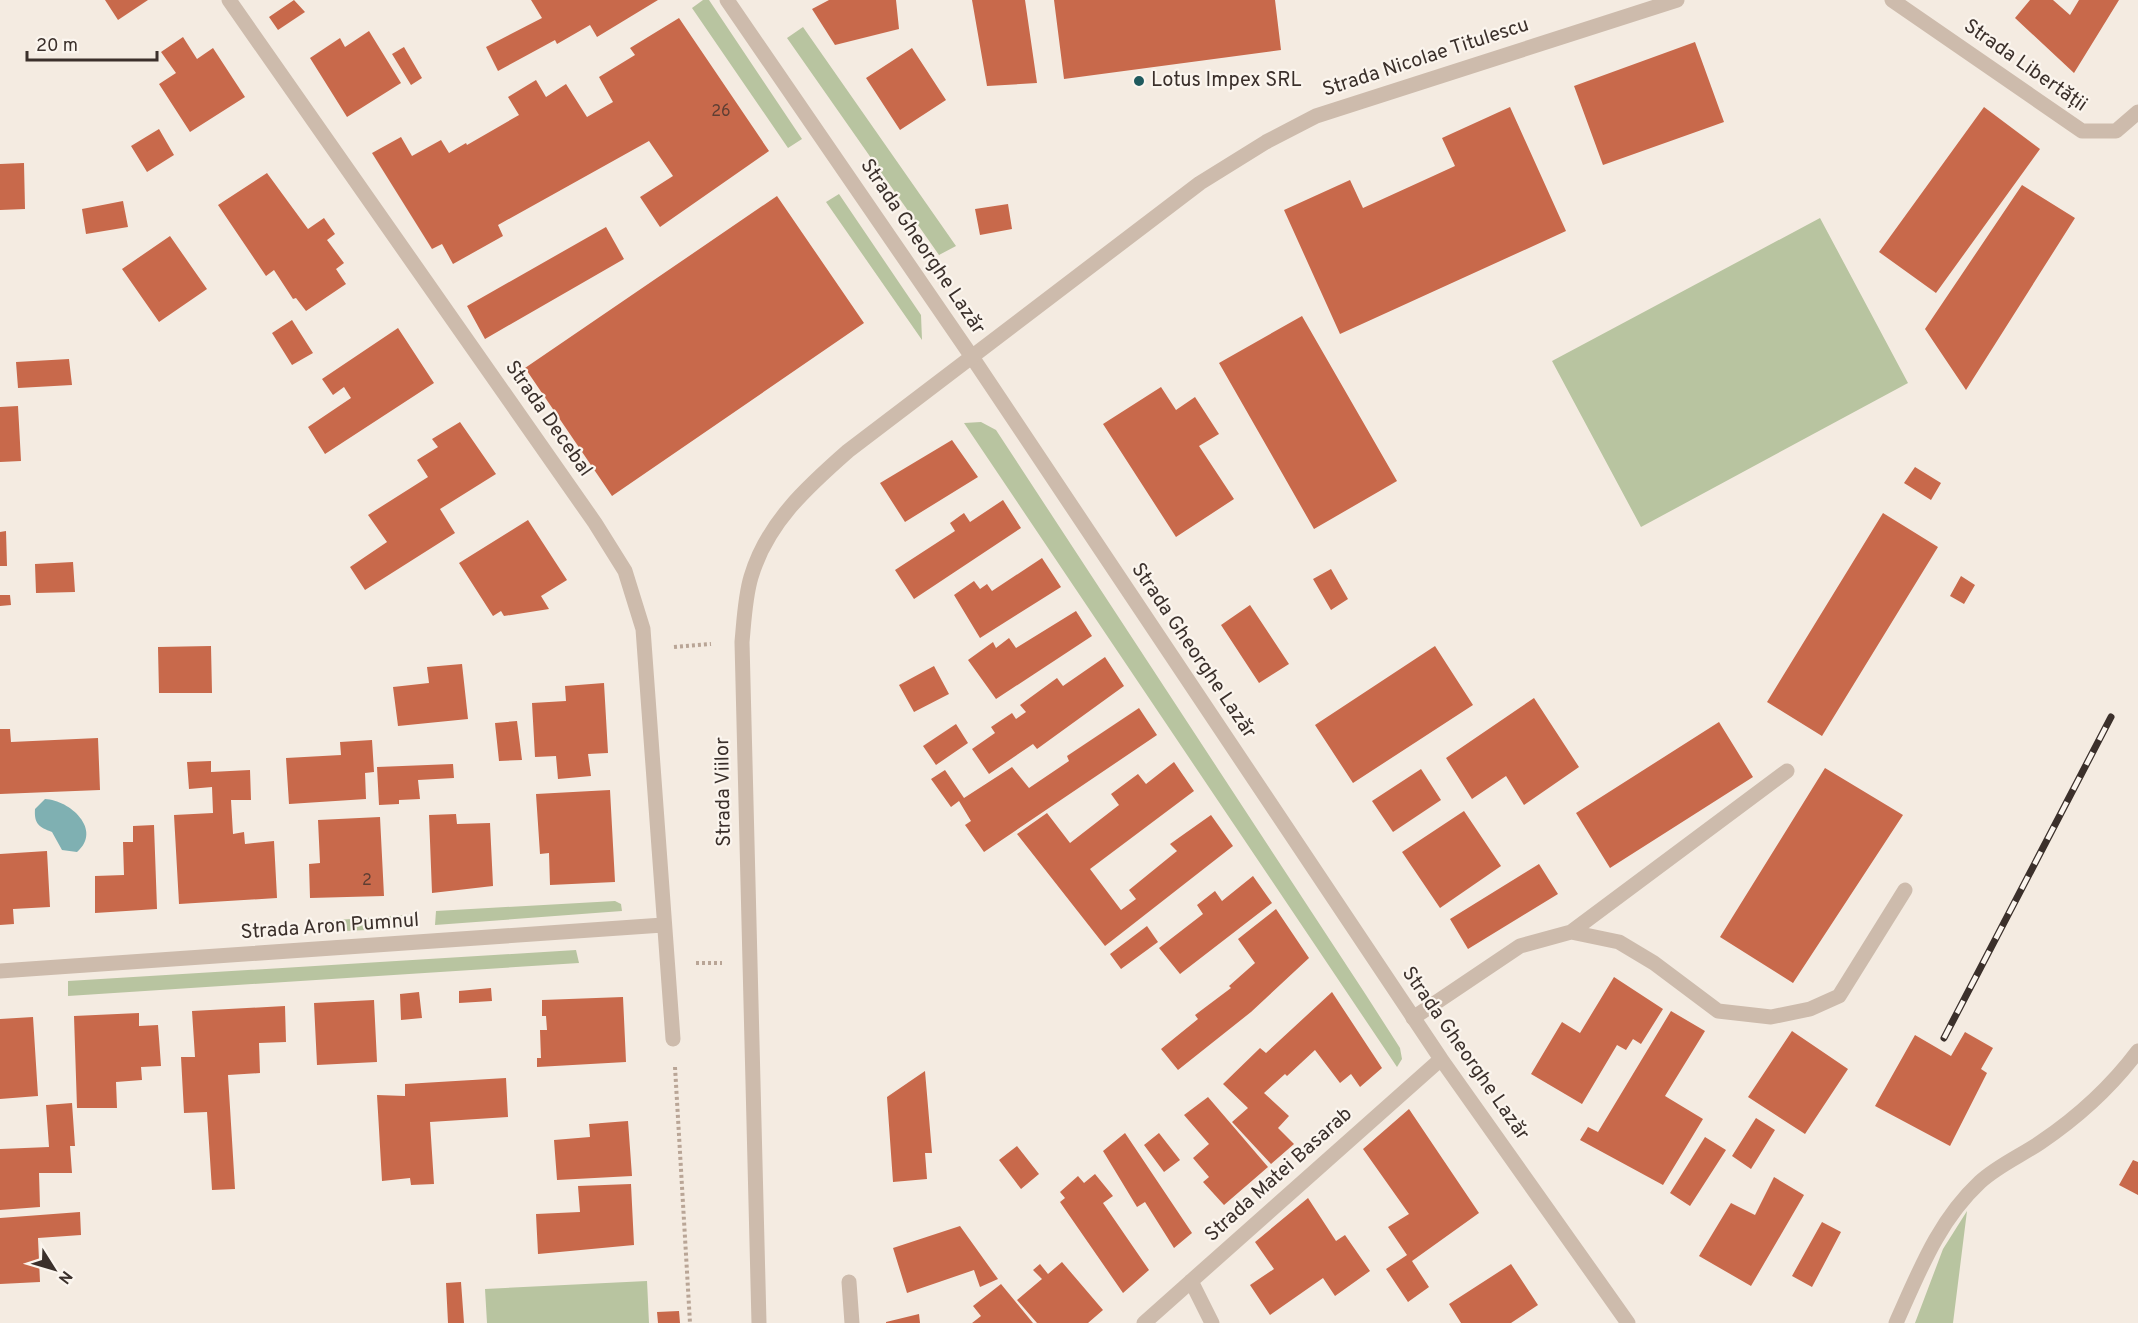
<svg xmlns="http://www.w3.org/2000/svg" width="2138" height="1323" font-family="Overpass,sans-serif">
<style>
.green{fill:#b8c4a0}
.water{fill:#7fb0b2}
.building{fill:#c8694b}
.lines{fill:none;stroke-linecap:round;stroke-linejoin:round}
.path{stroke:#b9a596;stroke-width:4;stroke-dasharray:3 3;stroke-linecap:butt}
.service{stroke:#cdbbac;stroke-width:15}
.minor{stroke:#cdbbac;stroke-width:15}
.tertiary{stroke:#cdbbac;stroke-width:15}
.rail-casing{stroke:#3b302b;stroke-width:7}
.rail{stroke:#fbf5ee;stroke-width:4.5;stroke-dasharray:14;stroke-linecap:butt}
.poi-dot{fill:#1f5a5e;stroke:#fbf5ee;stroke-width:2}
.labels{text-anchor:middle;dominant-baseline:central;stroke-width:4.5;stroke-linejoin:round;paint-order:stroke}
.number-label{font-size:16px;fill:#5e3e33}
.street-label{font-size:20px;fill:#3b302b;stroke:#fbf5ee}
.poi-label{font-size:20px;fill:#3b302b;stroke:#fbf5ee;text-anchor:start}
</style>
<rect width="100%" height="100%" fill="#f4ebe1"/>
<path class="green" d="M703,0H709L802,139L788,148L692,8Z
M803,27L956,246L939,255L787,38Z
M839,194L921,315L922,340L826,202Z
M1820,218L1908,383L1641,527L1552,361Z
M981,422L996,430L1366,995L1400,1048L1402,1059L1397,1067L964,423Z
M615,901L621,904L622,911L435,925L436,911Z
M408,915L409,928L325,932L323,921Z
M576,950L579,963L68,996V981Z
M1967,1211L1953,1323H1915L1943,1249Z
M647,1281L649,1323H487L485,1289Z"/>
<path class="water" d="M45,799C70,800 103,830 77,852L62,850L52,832C39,827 34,824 35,809Z"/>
<path class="building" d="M105,0H148L118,20Z
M294,0L305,12L278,30L269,17Z
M531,0H658L597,37L590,25L557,44L555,40L498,71L486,47L542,18Z
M829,0H896L899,29L835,45L812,9Z
M972,0H1025L1037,83L987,86Z
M1054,0H1275L1281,50L1064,79Z
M2030,0H2053L2070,15L2079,0H2119L2074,73L2015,18Z
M679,18L769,151L660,227L640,197L673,176L649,141L498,225L503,236L453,264L442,244L432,249L372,153L401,137L412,156L441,140L449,153L466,143L467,145L519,115L508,97L536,80L546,97L566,84L587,117L613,102L599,77L635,55L630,48Z
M369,31L401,83L347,117L310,58L340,38L345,47Z
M183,37L197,59L213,48L245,97L190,132L159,84L176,73L161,52Z
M1695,42L1724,122L1603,165L1574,86Z
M404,47L422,78L411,85L392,54Z
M912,48L946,100L900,130L866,78Z
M1510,107L1566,231L1340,334L1284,210L1350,180L1363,208L1455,166L1442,138Z
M1984,107L2040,149L1936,293L1879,252Z
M159,129L174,155L147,172L131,146Z
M24,163L25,209L0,210V164Z
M267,173L308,229L324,218L335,234L327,240L344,263L336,269L346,284L306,311L296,298L293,299L274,270L266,276L218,205Z
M2022,185L2075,218L1966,390L1925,329Z
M777,196L864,323L612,496L525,368Z
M123,201L128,227L86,234L82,209Z
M1008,204L1012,229L980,235L975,209Z
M606,227L624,259L485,339L467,306Z
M170,236L207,289L159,322L122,269Z
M1302,316L1397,481L1314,529L1219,363Z
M292,320L313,353L292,365L272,333Z
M398,328L434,383L325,454L308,427L351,398L344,387L333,395L322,379Z
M69,359L72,385L18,388L16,362Z
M1161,387L1176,410L1195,397L1219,434L1199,446L1234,499L1176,537L1103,424Z
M18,406L21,461L0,462V407Z
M460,422L496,474L440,509L455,533L365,590L350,567L387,542L368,515L428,477L417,460L438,447L432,439Z
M952,440L978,477L905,522L880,483Z
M1915,467L1941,483L1931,500L1904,483Z
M1003,500L1021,528L914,599L895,570L955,531L950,523L964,513L970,522Z
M1883,513L1938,547L1822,736L1767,702Z
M528,520L567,580L541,596L549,609L504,616L501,611L493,616L459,563Z
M6,531L7,566H0V532Z
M1042,558L1061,587L980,638L954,595L974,581L980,589L987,584L992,591Z
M73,562L75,592L36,593L35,564Z
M1331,569L1348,599L1331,610L1313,579Z
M1961,576L1975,585L1964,604L1950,596Z
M0,595H10L11,605L0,606Z
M1250,605L1289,664L1259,683L1221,625Z
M1076,611L1092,636L996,699L968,660L993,642L996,648L1009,638L1016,648Z
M211,646L212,693H159L158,647Z
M1435,646L1473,705L1353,783L1315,725Z
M1105,657L1124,686L1037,749L1033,744L989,774L972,749L995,733L991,727L1012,713L1016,719L1026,712L1020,705L1057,678L1063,686Z
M462,664L468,719L398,726L393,687L429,683L427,667Z
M934,666L949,694L914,712L899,685Z
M604,683L608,753L588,754L591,776L558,779L556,756L535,757L532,703L566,701L565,686Z
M1534,698L1579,767L1524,805L1506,776L1472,799L1446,758Z
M1139,708L1157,735L984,852L965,825L971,821L959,801L951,807L931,779L945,770L964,798L1012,767L1029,788L1069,761L1067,756Z
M517,721L522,760L499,761L495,723Z
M1719,722L1753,777L1610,868L1576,813Z
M956,724L968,743L936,765L923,746Z
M0,729H10L11,742L98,738L100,790L0,794Z
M372,740L374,772L365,773L366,799L289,804L286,758L341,755L340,742Z
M211,761V772L250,770L251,800H231L233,834L244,832L245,844L274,841L277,898L179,904L174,815L213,813L212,787L189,789L187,762Z
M1174,762L1194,791L1090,869L1121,910L1136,899L1129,890L1177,851L1170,844L1211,815L1233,846L1105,946L1017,834L1047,813L1070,843L1119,805L1111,794L1138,774L1146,784Z
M453,764L454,778L418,780L420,799L399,800V804L379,805L377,767Z
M1825,768L1903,815L1793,983L1720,937Z
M1421,769L1441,800L1393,832L1372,801Z
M610,790L615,882L550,885L549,853L540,854L536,794Z
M1464,811L1501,866L1440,908L1402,852Z
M456,814L457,824L490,823L493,886L432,893L429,815Z
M380,817L384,896L310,898L309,864L320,863L318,820Z
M154,825L157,909L95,913V876L124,875L123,842H133V826Z
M47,851L50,907L13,909L14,924L0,925V854Z
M1539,864L1558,894L1468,949L1450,919Z
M1253,876L1272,903L1180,974L1159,948L1203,914L1197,905L1215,891L1222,901Z
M1276,909L1309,958L1251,1012L1178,1070L1161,1049L1198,1019L1195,1015L1231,988L1229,986L1255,963L1238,939Z
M1147,926L1158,942L1121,969L1110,954Z
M1614,977L1663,1009L1641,1044L1633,1039L1626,1050L1617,1045L1582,1104L1531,1074L1562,1022L1580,1033Z
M491,988L492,1001L459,1003V991Z
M419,992L422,1018L401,1020L400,994Z
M1332,992L1382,1068L1360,1087L1351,1074L1340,1083L1315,1050L1287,1076L1285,1074L1264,1093L1289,1116L1278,1128L1294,1144L1271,1164L1232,1122L1248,1108L1223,1084L1260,1048L1266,1053Z
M623,997L626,1062L537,1067V1058H541L540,1030H547L546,1016H542V1000Z
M374,1000L377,1062L317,1065L314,1003Z
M285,1006L286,1042L259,1043L260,1073L228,1075L235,1189L212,1190L207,1112L184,1113L181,1057H195L192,1011Z
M1671,1011L1705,1031L1665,1096L1703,1119L1663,1185L1580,1140L1588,1127L1598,1132Z
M139,1013V1026L158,1025L161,1066L141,1067L142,1080L116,1082L117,1108H77L74,1016Z
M33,1017L38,1096L0,1099V1019Z
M1792,1031L1848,1069L1805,1134L1748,1097Z
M1965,1032L1993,1048L1981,1069L1987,1073L1950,1146L1875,1106L1915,1035L1951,1056Z
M925,1071L932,1153H925L927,1179L893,1182L887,1097Z
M506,1078L508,1117L430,1122L434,1184L411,1185L410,1178L382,1181L377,1095L405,1096V1084Z
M1208,1097L1268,1167L1224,1205L1203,1182L1209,1177L1193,1158L1209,1144L1184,1115Z
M72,1103L75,1146H70L72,1173H39L40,1207L0,1210V1149L49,1147L46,1105Z
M1409,1109L1479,1213L1412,1261L1429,1287L1408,1302L1386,1269L1407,1255L1388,1227L1409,1214L1363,1149Z
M1756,1118L1775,1130L1751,1169L1732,1156Z
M628,1121L632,1176L557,1180L554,1140L590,1137L589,1124Z
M1125,1133L1192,1233L1174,1248L1145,1202L1137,1207L1103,1151Z
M1159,1133L1180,1160L1164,1172L1144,1145Z
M1705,1137L1726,1150L1690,1206L1670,1193Z
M1017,1146L1039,1174L1021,1189L999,1160Z
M2133,1160L2138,1162V1195L2119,1185Z
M1095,1174L1113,1196L1103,1203L1149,1270L1123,1293L1060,1202L1065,1198L1060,1192L1078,1176L1084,1183Z
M1774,1177L1804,1195L1751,1286L1699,1256L1731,1203L1755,1215Z
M631,1184L634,1245L538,1254L536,1214L580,1212L578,1186Z
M1308,1198L1336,1241L1345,1235L1370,1271L1335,1296L1323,1278L1270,1315L1250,1285L1274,1269L1255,1242Z
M80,1212L81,1235L38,1238L40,1282L0,1284V1218Z
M1822,1222L1841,1232L1812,1287L1792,1276Z
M960,1226L998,1279L980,1287L974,1270L907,1293L893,1248Z
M1062,1262L1103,1310L1088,1323H1037L1017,1300L1042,1279L1033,1270L1040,1264L1048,1274Z
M1511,1264L1538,1305L1511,1323H1461L1449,1304Z
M461,1282L464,1323H448L446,1283Z
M1001,1284L1033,1323H972L981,1316L973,1306Z
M679,1311L680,1323H658L657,1312Z
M919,1314L920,1323H886V1322Z"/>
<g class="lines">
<path class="path" d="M674,647L711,644
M696,963H722
M675,1067L690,1323"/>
<path class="service" d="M1571,932L1787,771
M1413,1018L1520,946L1571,932L1619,942L1654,963L1718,1011L1771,1017L1810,1009L1839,996L1905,890
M1896,1323C1919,1272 1938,1221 1980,1182C1997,1166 2022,1155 2041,1142C2078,1117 2111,1087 2138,1051"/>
<path class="minor" d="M229,0L595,523L625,571L643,629L673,1039
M972,357L1441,1059L1628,1323
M0,971L663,925
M1191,1281L1212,1323
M849,1282L852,1323
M1144,1323L1441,1059"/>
<path class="tertiary" d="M727,0L972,357
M1892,0L2082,131H2116L2138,112
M759,1323L742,642C744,621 745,597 751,577C767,523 807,487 848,451L1200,183L1266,142L1316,116L1677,0"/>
<g class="rail-casing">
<path id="rail" d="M1944,1038L2111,717"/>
</g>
<use href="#rail" class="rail"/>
</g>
<circle class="poi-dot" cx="1139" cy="81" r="6"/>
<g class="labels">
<g class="number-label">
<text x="721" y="112">26</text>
<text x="367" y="881">2</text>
</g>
<g class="street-label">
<text transform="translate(1426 58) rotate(-18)">Strada Nicolae Titulescu</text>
<text transform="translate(2025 66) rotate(35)">Strada Libertății</text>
<text transform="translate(922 247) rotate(56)">Strada Gheorghe Lazăr</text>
<text transform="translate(548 419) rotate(55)">Strada Decebal</text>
<text transform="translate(1193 651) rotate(56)">Strada Gheorghe Lazăr</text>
<text transform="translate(724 792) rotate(-91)">Strada Viilor</text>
<text transform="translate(330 927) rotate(-4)">Strada Aron Pumnul</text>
<text transform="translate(1465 1054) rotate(55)">Strada Gheorghe Lazăr</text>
<text transform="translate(1279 1175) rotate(-42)">Strada Matei Basarab</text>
</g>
<g class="poi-label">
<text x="1151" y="81">Lotus Impex SRL</text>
</g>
</g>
<g transform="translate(54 1269) rotate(127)" stroke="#fbf5ee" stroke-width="4.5" paint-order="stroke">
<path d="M0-4.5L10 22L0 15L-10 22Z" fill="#3b302b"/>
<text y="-9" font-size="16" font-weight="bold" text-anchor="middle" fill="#3b302b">N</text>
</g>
<path d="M27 51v9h130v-9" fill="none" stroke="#3b302b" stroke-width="3"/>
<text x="36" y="51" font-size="18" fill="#3b302b" stroke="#fbf5ee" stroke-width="4.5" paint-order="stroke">20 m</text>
</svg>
